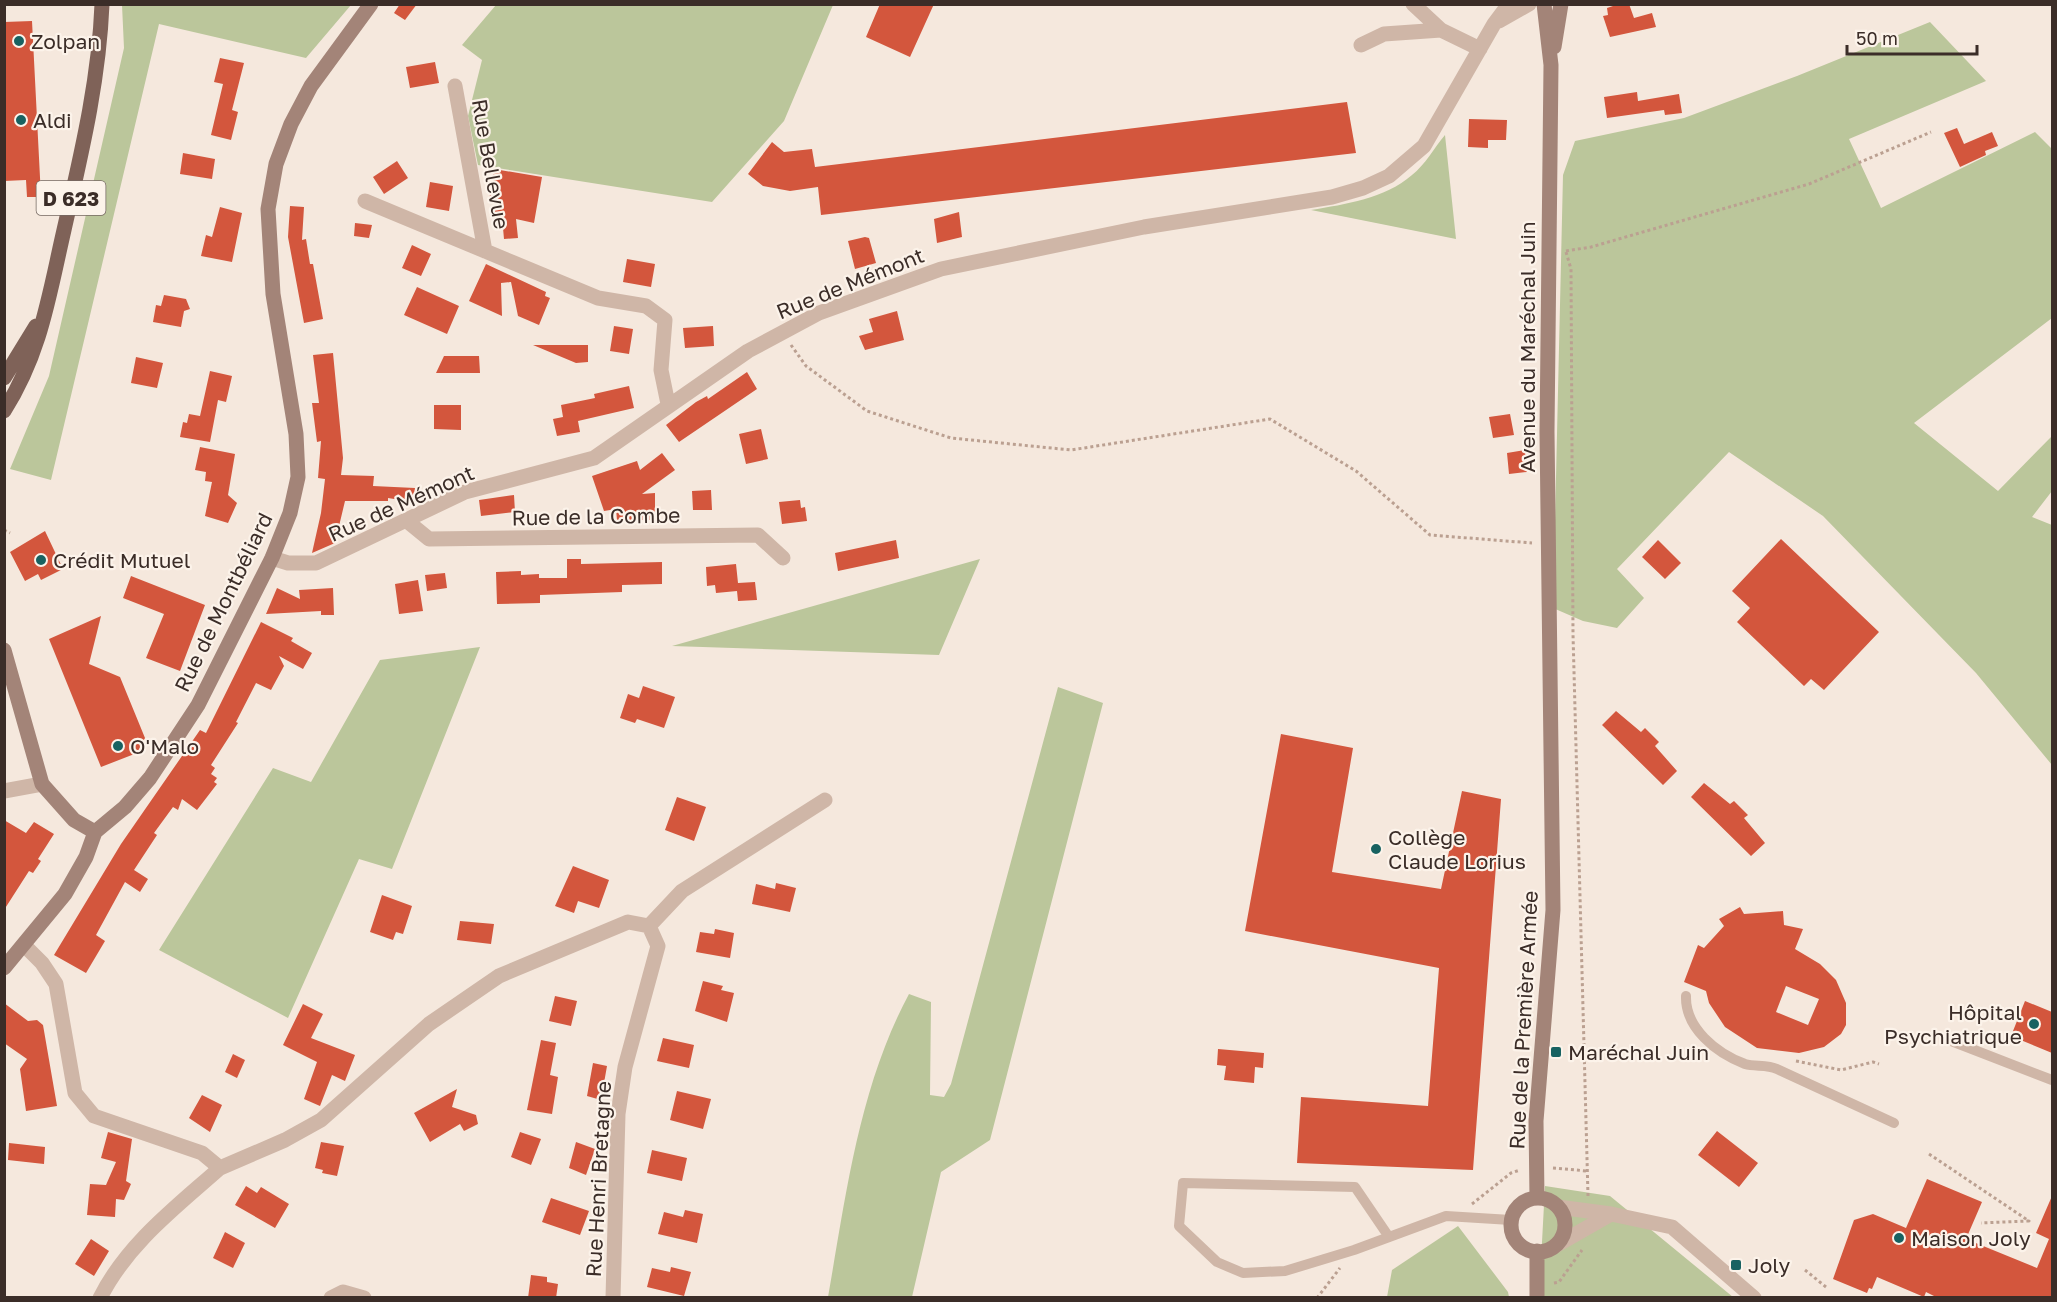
<svg xmlns="http://www.w3.org/2000/svg" width="2057" height="1302" font-family="'Golos Text',sans-serif">
<style>
.green{fill:#bbc69b}
.building{fill:#d3563d;fill-rule:evenodd}
.lines{fill:none;stroke-linecap:round;stroke-linejoin:round}
.path{stroke:#bba091;stroke-width:3;stroke-dasharray:3 3;stroke-linecap:butt}
.lane{stroke:#cfb6a7;stroke-width:10}
.street{stroke:#cfb6a7;stroke-width:15}
.secondary{stroke:#a38478;stroke-width:15}
.primary{stroke:#7f6258;stroke-width:15}
.poi-dot{fill:#186261;stroke:#fcf3ea;stroke-width:2}
.labels{text-anchor:middle;dominant-baseline:central;stroke-width:4.5;stroke-linejoin:round;paint-order:stroke}
.shield{fill:#fcf3ea;stroke:#756862;stroke-width:1.5}
.shield-label{font-size:20px;font-weight:bold;fill:#3b2d28}
.poi-label{font-size:21px;fill:#3b2d28;stroke:#fcf3ea;text-anchor:start}
.street-label{font-size:21px;fill:#3b2d28;stroke:#fcf3ea}
</style>
<rect width="100%" height="100%" fill="#f5e8dd"/>
<path class="green" d="M122,5H351L306,58L159,24L51,480L10,469L49,376L124,48Z
M496,5V4L833,5L784,121L712,202L478,165L468,116L482,60L462,45Z
M1930,22L1986,81L1849,139L1881,208L2035,132L2052,149V318L1914,423L1998,491L2052,436V491L2032,517L2052,525V765L1976,673L1823,516L1729,452L1617,569L1644,598L1617,628L1583,621L1553,608L1563,175L1575,141L1684,118L1797,76Z
M1445,135L1456,239L1311,210C1346,204 1384,199 1412,175C1425,165 1434,148 1445,135Z
M980,559L939,655L672,646Z
M480,647L392,869L359,859L288,1018L159,950L273,768L311,782L380,660Z
M1058,687L1103,703L990,1140L941,1172L912,1297H828C846,1195 859,1087 909,994L931,1002L930,1095L944,1097L951,1084Z
M1545,1186L1610,1196L1733,1297L1539,1298Z
M1458,1226L1508,1292L1509,1297H1387L1392,1270Z"/>
<path class="building" d="M400,4H417L405,20L394,13Z
M880,4H934L910,57L866,37Z
M1619,4H1629L1634,18L1652,13L1656,27L1610,37L1603,16L1608,15L1607,8Z
M32,21L41,197H27L26,180L4,181V22Z
M220,58L244,63L232,110L238,112L231,140L211,135L223,84L214,82Z
M435,62L439,83L410,88L406,67Z
M1637,92L1638,101L1679,94L1682,113L1665,115L1664,110L1607,118L1604,97Z
M1347,102L1356,153L821,215L818,187L790,191L763,186L748,174L772,142L784,152L812,149L815,167Z
M1469,119L1507,120L1506,140H1488V148L1468,147Z
M1957,128L1964,144L1992,132L1998,146L1985,151L1986,155L1960,167L1944,133Z
M183,153L215,159L212,179L180,174Z
M397,161L408,178L384,194L373,177Z
M494,169L542,177L534,223L516,219L518,238L504,239L502,217L494,216L496,202L489,201Z
M430,182L453,186L449,211L426,207Z
M290,206L304,207L302,240L306,239L310,264H313L323,319L304,323L288,237Z
M220,207L242,213L232,262L201,256L206,235L212,237Z
M959,212L962,237L937,243L934,219Z
M355,223L372,225L369,238L354,236Z
M865,237L869,238L876,263L855,269L848,241Z
M412,245L431,254L421,276L402,268Z
M627,259L655,264L651,287L623,282Z
M486,264L546,292L545,296L550,298L539,325L518,316L511,282L501,283L502,316L469,301Z
M417,287L459,306L447,334L404,315Z
M164,295L186,299L190,309L184,311L181,327L153,322L156,305L161,306Z
M897,311L904,340L865,350L859,336L873,332L869,319Z
M614,326L633,329L629,354L610,351Z
M713,326L714,346L685,348L683,328Z
M533,345H588V362L576,363Z
M333,353L343,458L341,475L374,476L373,486L415,488L413,502L388,498V501H345L335,543L312,553L321,513L325,479L318,478L321,441L317,442L312,403H319L313,355Z
M444,356H479L480,373H436Z
M136,357L163,363L157,388L131,383Z
M210,371L232,376L226,402L218,400L210,442L180,437L183,422L187,423L189,414L200,416Z
M747,372L757,389L679,442L666,425L696,402L707,396L708,399Z
M629,386L634,408L578,421L580,432L557,436L553,419L563,417L561,405L595,398L594,394Z
M434,405H461V430L434,429Z
M1510,414L1514,435L1493,438L1489,417Z
M761,429L768,459L746,464L739,434Z
M200,447L235,454L228,495L237,503L228,523L205,516L212,482L205,481L206,472L195,470Z
M1525,450L1527,472L1509,474L1507,453Z
M662,453L675,470L642,494L655,493V520H617L616,509L604,511L592,476L637,461L640,470Z
M711,490L712,510H693L692,491Z
M514,495L515,512L481,516L479,500Z
M800,500L801,508L805,507L807,521L782,524L779,502Z
M45,531L63,569L41,580L38,574L25,581L10,552Z
M1781,539L1879,632L1824,690L1811,679L1804,686L1737,622L1750,608L1732,591Z
M896,540L899,558L838,571L835,553Z
M1658,540L1681,563L1665,579L1642,557Z
M567,559H581V564L662,562V584L622,585V592L540,595V603L497,604L496,572L521,571V575L539,574V578H567Z
M736,564L738,583L755,582L757,600L738,601L737,591L716,593L715,585L707,586L706,567Z
M445,573L447,588L427,591L425,575Z
M131,576L205,605L180,671L146,658L164,614L123,598Z
M418,580L423,611L399,614L395,584Z
M277,588L300,599L299,590L333,588L334,615H321V611L266,614Z
M101,616L89,664L120,677L145,738L137,753L101,767L49,639Z
M261,622L293,638L291,641L312,653L303,669L279,656L284,666L271,690L256,683L236,722L238,723L211,765L215,768L211,774L217,778L214,782L217,784L197,810L182,799L178,810L173,807L154,833L157,835L134,870L148,879L140,892L125,882L96,935L105,941L86,973L54,955L121,844L200,730L206,733Z
M643,686L675,697L664,728L637,719L635,723L620,718L628,694L639,698Z
M1616,711L1641,732L1645,728L1659,742L1655,746L1677,771L1663,785L1602,725Z
M1281,734L1353,748L1332,872L1441,889L1462,791L1501,799L1473,1170L1297,1163L1301,1097L1428,1106L1439,968L1245,931Z
M1704,783L1730,804L1734,801L1748,815L1744,818L1765,843L1751,856L1691,797Z
M677,797L706,807L694,841L665,830Z
M4,820L26,833L34,822L54,834L38,859L41,861L33,873L29,871L4,910Z
M573,866L609,880L599,908L578,901L574,913L555,906Z
M776,883L796,888L790,912L752,904L756,884L775,889Z
M382,895L412,906L403,934L396,932L393,940L370,932Z
M1740,907L1744,914L1783,911L1784,925L1803,929L1795,949L1820,964L1836,980L1846,1003V1025L1841,1034L1824,1047L1799,1053L1757,1048L1725,1027L1709,1003L1706,991L1684,982L1698,945L1704,948L1724,926L1719,919ZM1786,986L1819,999L1808,1025L1776,1012Z
M460,921L494,924L491,944L457,940Z
M715,929L734,933L730,958L696,952L700,932L714,934Z
M703,981L723,986L721,990L734,993L727,1022L695,1011Z
M555,996L577,1001L571,1026L549,1021Z
M2025,1001L2052,1012V1053L2011,1036Z
M4,1003L28,1021L37,1020L43,1025L57,1106L26,1111L20,1069L27,1059L4,1043Z
M303,1004L323,1014L311,1038L355,1055L345,1081L332,1075L320,1106L304,1099L317,1062L283,1045Z
M663,1038L694,1045L689,1068L657,1061Z
M541,1040L556,1043L550,1075L558,1077L552,1114L527,1110Z
M1218,1049L1264,1053L1263,1068L1255,1067L1254,1083L1224,1080L1226,1066L1217,1065Z
M233,1054L245,1060L237,1078L225,1072Z
M593,1063L607,1066L601,1100L587,1096Z
M457,1089L452,1107L476,1115L478,1124L464,1131L460,1124L430,1142L414,1113Z
M677,1091L711,1099L703,1129L670,1120Z
M202,1095L222,1105L210,1132L189,1118Z
M1717,1131L1758,1163L1739,1187L1698,1155Z
M108,1132L132,1139L126,1181L131,1184L124,1200L116,1199L115,1217L87,1215L90,1184L106,1185L116,1162L101,1158Z
M520,1132L541,1139L531,1165L511,1157Z
M321,1142L344,1146L337,1176L322,1173L323,1170L315,1168Z
M576,1142L595,1149L586,1175L569,1168Z
M9,1143L45,1147L44,1164L8,1160Z
M652,1150L687,1158L682,1181L647,1173Z
M1927,1179L1982,1202L1966,1239L2037,1268L2049,1239L2036,1233L2052,1196V1298H1938L1926,1292L1924,1297L1877,1277L1872,1289L1869,1288L1867,1293L1833,1279L1854,1220L1873,1214L1906,1228Z
M246,1186L257,1193L261,1187L289,1204L275,1228L235,1205Z
M551,1198L589,1211L580,1235L542,1222Z
M685,1210L703,1214L697,1243L658,1234L664,1212L683,1217Z
M225,1232L245,1243L233,1268L213,1258Z
M91,1239L109,1251L94,1276L75,1264Z
M671,1267L691,1272L684,1296L647,1287L652,1268L670,1272Z
M531,1275L547,1277V1282L558,1284L556,1298H528Z"/>
<g class="lines">
<path class="path" d="M1566,251L1591,247L1809,184L1931,132
M1566,252L1571,269L1573,634L1588,1196
M791,345L806,366L867,411L951,438L1071,450L1270,419L1356,471L1430,535L1532,543
M4,530L10,533
M1796,1061L1841,1070L1873,1062L1879,1064
M1929,1154L2029,1221L1981,1223
M1553,1168L1587,1171
M1472,1204L1511,1173L1520,1170
M1805,1270L1826,1287
M1554,1283L1559,1282L1582,1250
M1317,1298L1340,1268"/>
<path class="lane" d="M1686,996C1685,1028 1716,1053 1745,1064C1755,1067 1767,1064 1777,1069C1816,1087 1855,1105 1894,1123
M1946,1039L2052,1080
M1389,1237L1355,1187L1183,1183L1179,1226L1217,1262L1243,1273L1285,1271L1354,1250L1446,1216L1511,1220"/>
<path class="street" d="M1413,4L1441,30
M1499,21L1529,4
M1361,45L1384,34L1441,30L1480,49
M455,86L485,251
M365,201L598,298L646,306L665,320L661,370L668,404
M407,521L429,539L758,535L783,558
M272,558L288,563H316L465,492L594,458L748,351L819,313L941,269L1144,227L1332,197L1363,188L1389,176L1424,146L1494,24L1509,4
M4,791L42,784
M25,946L42,963L56,984L75,1093L94,1116L202,1153L220,1168L285,1140L321,1120L429,1024L499,976L628,922L649,926L682,891L825,800
M1558,1207L1611,1214L1672,1227L1754,1298
M1555,1246L1611,1214
M100,1298C127,1244 176,1207 220,1168
M331,1298L343,1292L364,1298
M613,1298L618,1114L625,1067L658,946L649,926"/>
<path class="secondary" d="M1554,47L1561,4
M4,650L42,784L74,820L95,832
M4,968L65,894L86,857L95,832L125,807L150,778L198,705L272,558L290,513L298,477L296,434L273,294L268,209L276,164L291,124L311,86L371,4
M1537,1198L1536,1121L1553,910L1547,432L1551,65L1544,4
M1511 1225a27 27 0 1 1 54 0a27 27 0 1 1-54 0Z
M1537,1298V1251"/>
<path class="primary" d="M4,378L36,326
M4,411C41,353 49,295 64,230C81,155 99,81 102,4"/>
</g>
<g class="poi-dot">
<circle cx="19" cy="41" r="6"/>
<circle cx="21" cy="120" r="6"/>
<circle cx="41" cy="560" r="6"/>
<circle cx="118" cy="746" r="6"/>
<circle cx="1376" cy="849" r="6"/>
<circle cx="2034" cy="1024" r="6"/>
<rect x="1550" y="1046" width="12" height="12" rx="3"/>
<circle cx="1899" cy="1238" r="6"/>
<rect x="1730" y="1259" width="12" height="12" rx="3"/>
</g>
<g class="labels">
<rect class="shield" x="36.5" y="181" width="69" height="34" rx="4.5"/>
<g class="shield-label">
<text x="71" y="198">D 623</text>
</g>
<g class="poi-label">
<text x="31" y="41">Zolpan</text>
<text x="33" y="120">Aldi</text>
<text x="53" y="560">Crédit Mutuel</text>
<text x="130" y="746">O'Malo</text>
<text x="1388" y="837">Collège<tspan x="1388" dy="24">Claude Lorius</tspan></text>
<text x="2022" y="1012" text-anchor="end">Hôpital<tspan x="2022" dy="24">Psychiatrique</tspan></text>
<text x="1568" y="1052">Maréchal Juin</text>
<text x="1911" y="1238">Maison Joly</text>
<text x="1748" y="1265">Joly</text>
</g>
<g class="street-label">
<text transform="translate(491 164) rotate(80)">Rue Bellevue</text>
<text transform="translate(850 283) rotate(-22)">Rue de Mémont</text>
<text transform="translate(1527 347) rotate(-90)">Avenue du Maréchal Juin</text>
<text transform="translate(401 503) rotate(-24)">Rue de Mémont</text>
<text transform="translate(596 516) rotate(-1)">Rue de la Combe</text>
<text transform="translate(223 602) rotate(-64)">Rue de Montbéliard</text>
<text transform="translate(1523 1020) rotate(-87)">Rue de la Première Armée</text>
<text transform="translate(598 1179) rotate(-87)">Rue Henri Bretagne</text>
</g>
</g>
<rect width="2057" height="1302" fill="none" stroke="#3b2d28" stroke-width="12"/>
<path d="M1847 45v9h130v-9" fill="none" stroke="#3b2d28" stroke-width="3"/>
<text x="1856" y="45" font-size="18" fill="#3b2d28" stroke="#fcf3ea" stroke-width="4.5" paint-order="stroke">50 m</text>
</svg>
